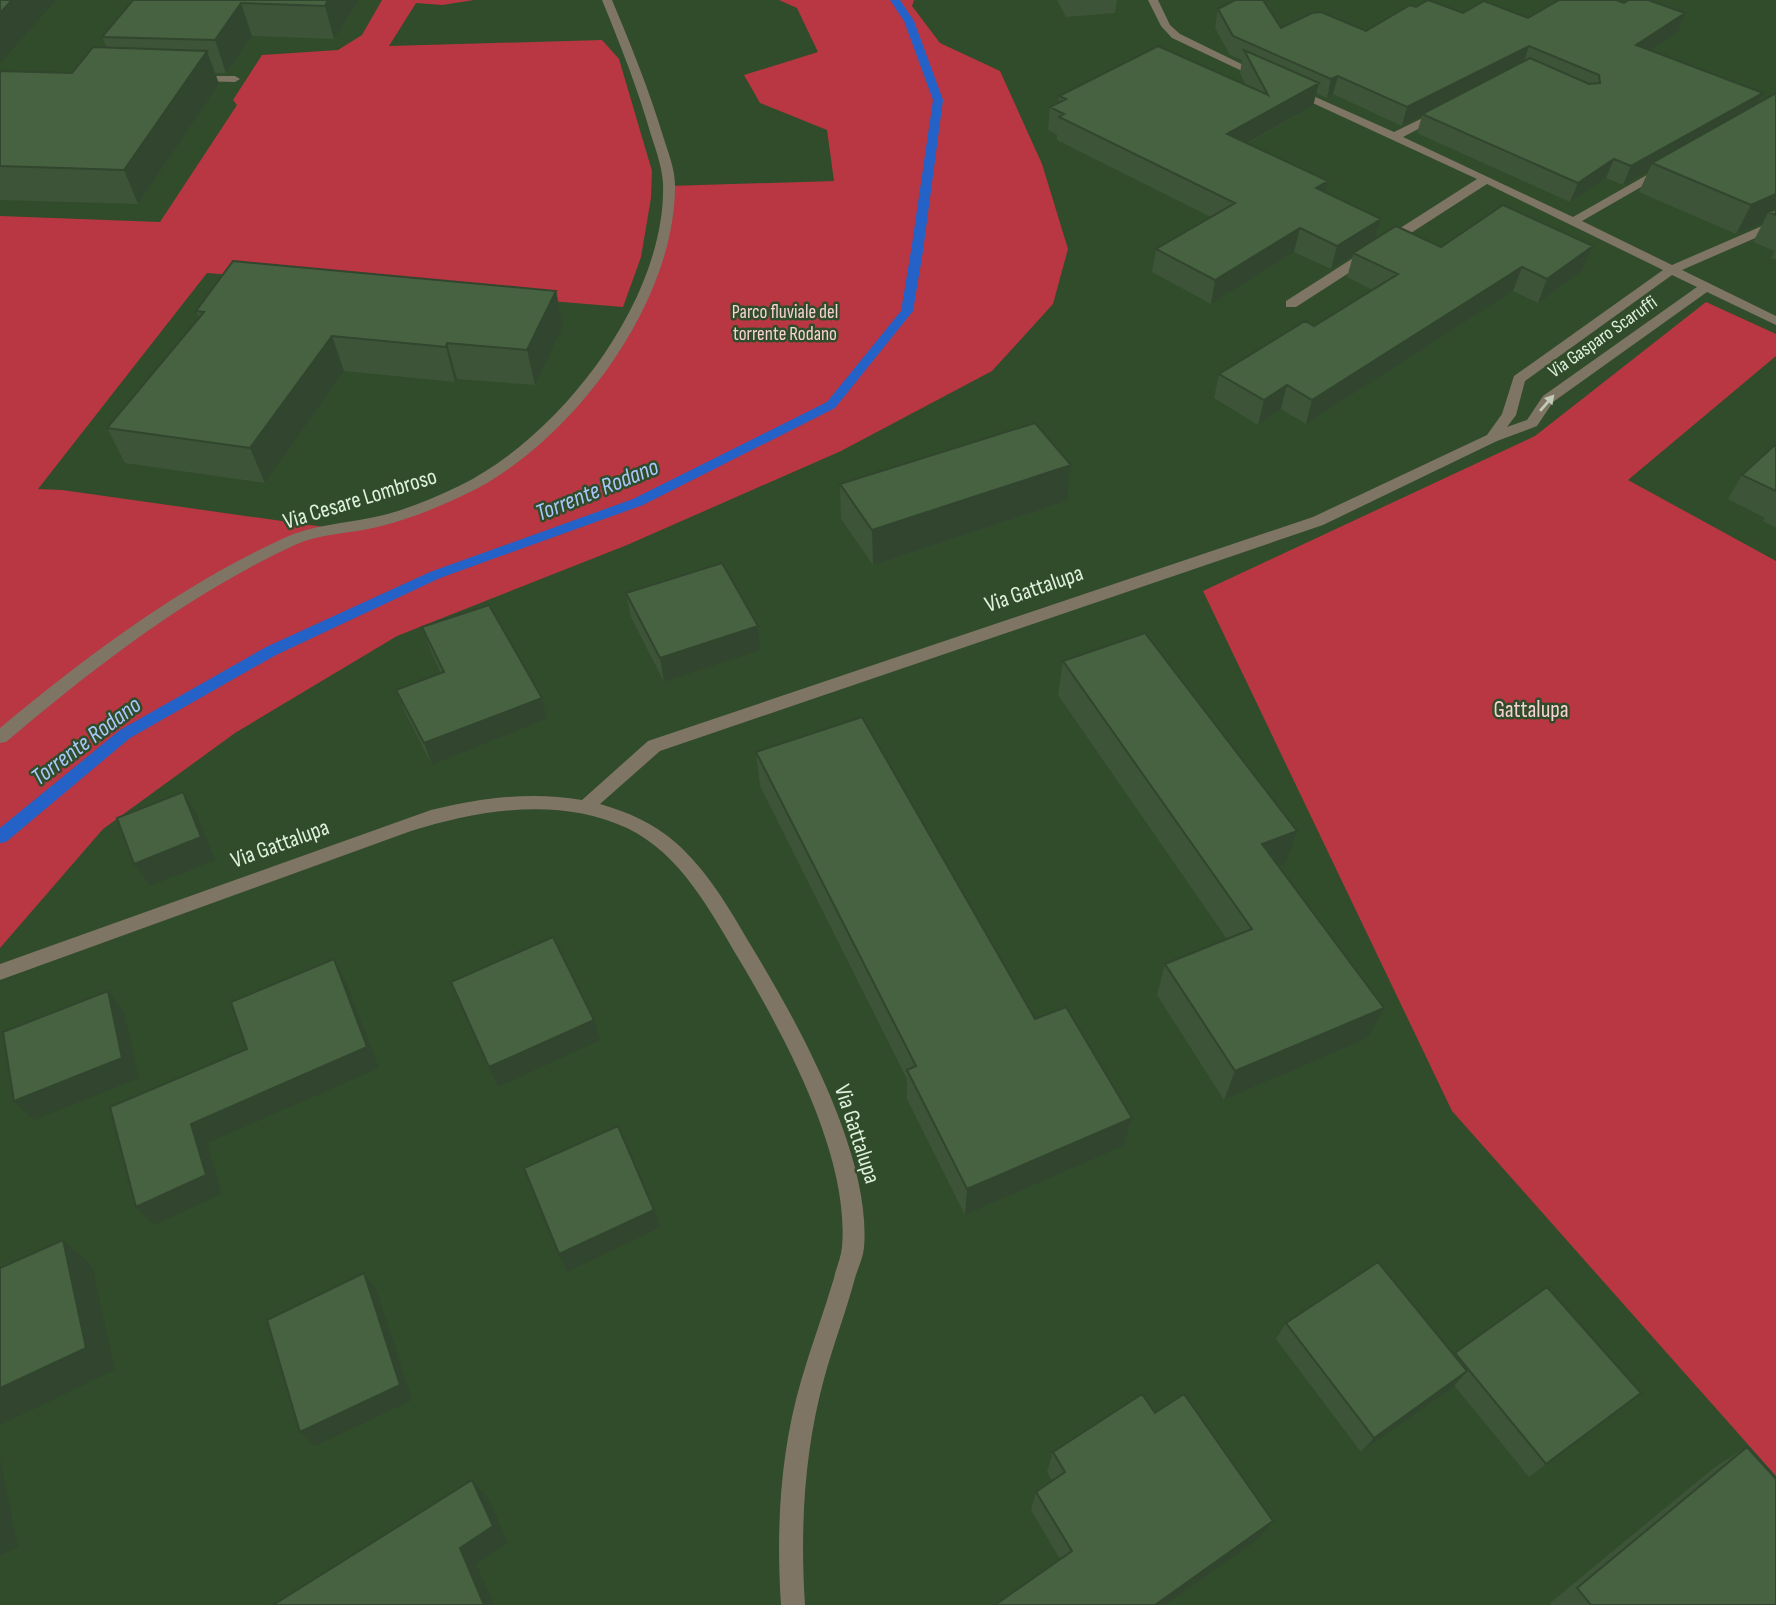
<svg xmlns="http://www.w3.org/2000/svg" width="1776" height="1605" font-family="'Sofia Sans Condensed',sans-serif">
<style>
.green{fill:#b83742}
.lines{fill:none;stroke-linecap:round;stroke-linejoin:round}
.stream{fill:#2562c7;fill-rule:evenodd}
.street{fill:#7f7564;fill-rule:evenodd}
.wall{fill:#3d5438}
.shaded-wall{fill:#32452e}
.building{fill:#476241;stroke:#32452e;stroke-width:2}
.oneway{fill:#c2cbb8}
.labels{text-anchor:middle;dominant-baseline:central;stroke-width:5;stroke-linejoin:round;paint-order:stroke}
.far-park-label{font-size:19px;fill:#f6d3d2;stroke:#314c2b}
.far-street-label{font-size:19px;fill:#dff0dc;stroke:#314c2b}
.street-label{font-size:23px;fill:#dff0dc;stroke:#314c2b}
.park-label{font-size:23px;fill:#f6d3d2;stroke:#314c2b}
.water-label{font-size:24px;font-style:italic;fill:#a8c8fb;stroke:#314c2b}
</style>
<rect width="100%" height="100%" fill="#314c2b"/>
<path class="green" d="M382,0H474L442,5L416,3L389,46L602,40L619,59L652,171L651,198L641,257L623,307L207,273L38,489L62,490L331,528L373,526L438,501L520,456L602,363L660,259L669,186L834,181L827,130L760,103L744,75L818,52L797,8L779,0H914L912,6L940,43L1000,71L1042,164L1068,249L1053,304L992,371L841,451L627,545L397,636L235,733L103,829L0,948V216L160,222L237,105L233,100L262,55L338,50L362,35Z
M1706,302L1776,334V356L1628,480L1776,561V1476L1452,1111L1203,591L1535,436Z"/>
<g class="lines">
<path class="stream" d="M890,0H900L914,21L943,100L923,251L913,311L835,408L643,505L440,578L276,655L130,738L6,842L0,843V828L120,730L266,647L430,572L633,499L827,402L901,311L911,251L933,100L904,21Z"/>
<path class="street" d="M602,0H612C631,45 649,90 663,136C668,152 675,169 675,185C676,302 572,443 468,493C437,508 403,522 368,529C344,534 320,534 297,544C190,593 96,666 6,742L0,743V728C88,655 180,586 284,538C312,525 341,524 370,518C401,512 430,500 459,486C559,438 667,299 663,183C662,167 656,150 651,135C638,89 620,44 602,0Z
M1148,0H1158L1170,25L1180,34L1266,76L1257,78L1172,38L1161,26Z
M192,76H235L240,79L235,82L196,81L192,80Z
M1293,87L1394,132L1435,112H1443V116L1403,137L1573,217L1661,167H1669V171L1582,221L1672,265L1776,220V229L1682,270L1776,316V325L1707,292L1553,402L1537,426L1497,441L1323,525L660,751L600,804C628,812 653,823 675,842C707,870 729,908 750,944C797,1021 872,1155 864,1248C863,1258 858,1268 855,1278C846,1312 833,1345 824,1379C804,1452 800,1530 805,1605H781C776,1530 780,1453 801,1381C811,1346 824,1312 834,1278C836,1268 841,1258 842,1247C850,1157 785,1037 740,961C711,912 681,854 627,828C559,796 479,810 411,831L0,980V964L431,810C481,798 531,791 582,800L648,741L1313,517L1487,435L1502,414L1514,376L1663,270L1487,184L1296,307H1286V301L1477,179L1289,92V88ZM1672,275L1697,287L1543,396L1527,420L1507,427L1516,415L1525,381Z"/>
</g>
<path class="wall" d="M133,0H359L334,39L252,36L226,73H215L219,84L138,204L0,200V71L72,73L107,48L102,37Z
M1057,0H1117L1115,13L1066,17Z
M1416,7L1463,13L1528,18L1678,32L1649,50L1763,93L1759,103L1776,93V260L1771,258L1775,251L1753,242L1763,223L1736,234L1639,192L1648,172L1623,185L1606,178L1570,202L1417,133L1422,116L1402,126L1333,94L1327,98L1316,93L1313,106L1247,144L1328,181L1325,193L1381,219L1375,240L1441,247L1593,246L1583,270L1538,303L1513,291L1306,424L1281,409L1258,425L1214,398L1219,374L1314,326L1373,290L1347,277L1353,256L1331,269L1294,252L1211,304L1152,272L1156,249L1211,217L1057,140V135L1048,130L1050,107L1058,104L1059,96L1246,85L1240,73L1242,60L1230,55L1215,28L1218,9L1281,28L1366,31Z
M556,291L563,326L535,385L457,379L455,382L344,371L265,483L125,463L107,428L199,318L196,311Z
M1776,444V528L1763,521L1765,518L1728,499L1742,475Z
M840,484L1067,501L873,565L841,519Z
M626,593L758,626L761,650L664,682L631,617Z
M422,627L542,698L547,719L432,765L405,712L396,690L441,673L430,649Z
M1063,661L1285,864L1278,866L1368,1038L1224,1100L1157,995L1165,964L1227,939L1058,695Z
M756,752L1035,1019L1132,1118L1124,1146L965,1215L907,1099V1079L760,786Z
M1286,1323L1454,1355L1455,1353L1641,1393L1529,1477L1454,1385L1361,1452L1276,1339Z
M1155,1413L1273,1521L1258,1539L1060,1559L1031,1510L1036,1492L1052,1481L1047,1472L1053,1452Z
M1747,1447L1776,1605H1551L1550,1603L1715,1467Z"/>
<path class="shaded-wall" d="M12,0H56L0,63V13Z
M328,0H359L334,39L325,6Z
M241,3L252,36L226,73L215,40Z
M1685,13L1678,32L1629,64L1636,45Z
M1529,46L1523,65L1422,114V116L1402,126L1407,107Z
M207,51L219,84L138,204L124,170Z
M1338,76L1333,94L1327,98L1331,79Z
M1319,83L1313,106L1222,157L1227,134Z
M1763,93L1754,112L1652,163L1648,172L1623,185L1631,166Z
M1614,159L1606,178L1570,202L1578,183Z
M1328,181L1323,204L1316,188Z
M1776,194V215L1768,212L1763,223L1736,234L1751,205Z
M1381,219L1374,242L1353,253V256L1331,269L1337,246Z
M1300,228L1294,252L1211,304L1215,280Z
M1593,246L1583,270L1538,303L1547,279Z
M1522,267L1513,291L1306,424L1312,400Z
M556,291L563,326L535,385L527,350Z
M332,336L344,371L265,483L250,448Z
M447,343L457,379L455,382L446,347Z
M1287,385L1281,409L1258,425L1264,400Z
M1071,465L1067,501L873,565L872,530Z
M758,626L761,650L664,682L660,658Z
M542,698L547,719L432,765L424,743Z
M183,792L197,815L215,860L150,886L134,864Z
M1297,831L1285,864L1251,877L1262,844Z
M334,959L345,980L379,1068L207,1143L222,1194L154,1225L136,1207L191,1124Z
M108,991L124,1012L139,1078L34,1120L14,1101Z
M1384,1008L1368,1038L1224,1100L1235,1071Z
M594,1020L600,1040L498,1087L489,1067Z
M1132,1118L1124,1146L965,1215L967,1189Z
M654,1210L660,1227L567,1272L559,1254Z
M63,1240L92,1266L115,1370L0,1425V1388Z
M364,1273L376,1289L412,1400L315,1446L300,1432Z
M1467,1371L1453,1387L1361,1452L1374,1438Z
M0,1459L18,1547L0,1556Z
M472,1480L488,1498L508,1543L476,1564L494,1605H484L460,1548Z
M1273,1521L1258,1539L1165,1605H1155Z"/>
<path class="building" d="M0,0H12L0,13Z
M133,0H328L325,6L241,3L215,40L102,37Z
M1235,0H1263L1281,28L1312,13L1321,12L1366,31L1410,5L1416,7L1428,0L1463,13L1484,1L1528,18L1559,0H1616L1624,3L1629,0H1648L1685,13L1636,45L1763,93L1631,166L1614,159L1578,183L1422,114L1530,58L1589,84L1600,83L1599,75L1529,46L1407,107L1338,76L1331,79L1233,36L1218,9Z
M1158,46L1268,95L1244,50L1319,83L1227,134L1328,181L1316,188L1381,219L1337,246L1300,228L1215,280L1156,249L1235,203L1059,117L1064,114L1050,107L1066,99L1059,96Z
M93,47L207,51L124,170L0,166V71L72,73Z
M1776,93V194L1751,205L1652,163Z
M1503,205L1593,246L1547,279L1522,267L1312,400L1287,385L1264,400L1219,374L1305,321L1314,326L1398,274L1353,253L1396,226L1441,247Z
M1776,209V215L1768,212Z
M233,261L556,291L527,350L447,343L446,347L332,336L250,448L107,428L204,312L196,311Z
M1035,423L1071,465L872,530L840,484Z
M1776,444V491L1742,475Z
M722,563L758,626L660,658L626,593Z
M489,605L542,698L424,743L396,690L444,672L422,627Z
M1145,633L1297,831L1262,844L1384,1008L1235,1071L1165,964L1252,929L1063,661Z
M862,717L1035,1019L1066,1007L1132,1118L967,1189L907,1070L916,1066L756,752Z
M183,792L201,837L134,864L117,818Z
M553,937L594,1020L489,1067L451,982Z
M334,959L367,1047L191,1124L206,1175L136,1207L110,1107L247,1049L231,1002Z
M108,991L122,1058L14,1101L3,1032Z
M618,1126L654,1210L559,1254L524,1168Z
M63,1240L86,1348L0,1388V1268Z
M1378,1262L1467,1371L1374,1438L1286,1323Z
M364,1273L400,1385L300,1432L267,1320Z
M1547,1287L1641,1393L1546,1464L1455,1353Z
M1142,1394L1155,1413L1184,1394L1273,1521L1155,1605H995L1072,1551L1036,1492L1065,1472L1053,1452Z
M1747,1447L1776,1479V1605H1591L1577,1588Z
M472,1480L493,1526L460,1548L484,1605H273Z"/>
<defs><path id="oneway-solid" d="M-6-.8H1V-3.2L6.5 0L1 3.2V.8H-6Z" transform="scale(1.75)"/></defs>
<use class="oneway" href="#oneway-solid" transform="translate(1547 403) rotate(-49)"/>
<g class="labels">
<g class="far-park-label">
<text x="785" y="312">Parco fluviale del<tspan x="785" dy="22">torrente Rodano</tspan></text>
</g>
<g class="far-street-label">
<text transform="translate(1603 337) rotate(-35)">Via Gasparo Scaruffi</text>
</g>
<g class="street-label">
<text transform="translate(360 499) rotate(-17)">Via Cesare Lombroso</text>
<text transform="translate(1034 589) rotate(-19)">Via Gattalupa</text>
<text transform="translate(280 844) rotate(-20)">Via Gattalupa</text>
<text transform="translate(857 1134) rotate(72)">Via Gattalupa</text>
</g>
<g class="park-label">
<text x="1531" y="710">Gattalupa</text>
</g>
<g class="water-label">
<text transform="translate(597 490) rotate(-22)">Torrente Rodano</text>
<text transform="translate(86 741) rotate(-37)">Torrente Rodano</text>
</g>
</g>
</svg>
